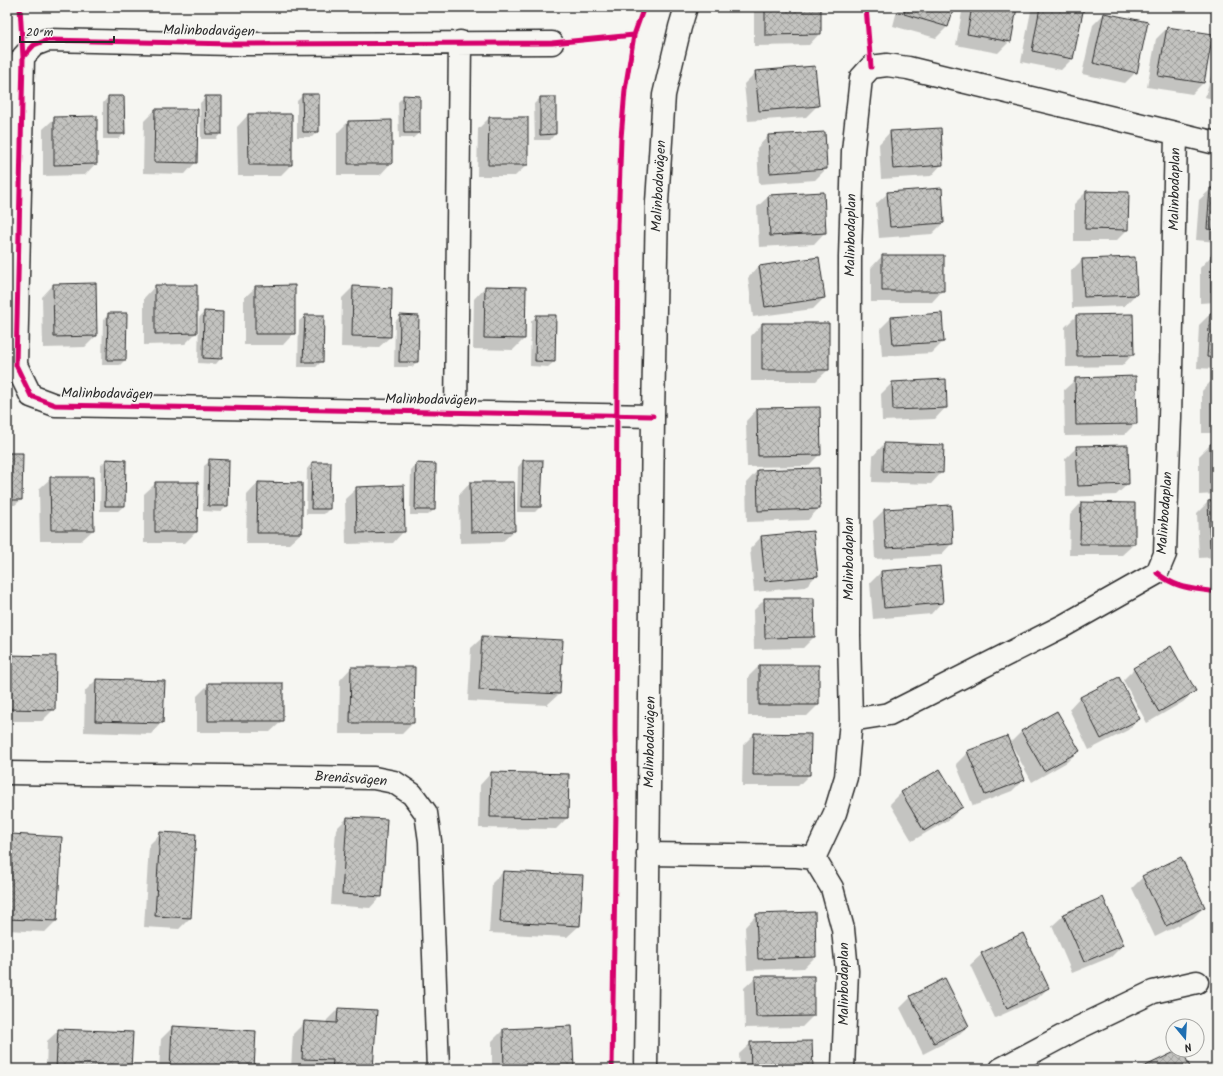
<svg xmlns="http://www.w3.org/2000/svg" width="1223" height="1076" font-family="Kalam,sans-serif">
<style>
.shadow{fill:#0003}
.building{fill:url(#building-cross-hatch);stroke:#2b2b2b}
.lines{fill:none;stroke-linecap:round;stroke-linejoin:round}
.minor-casing{stroke:#2b2b2b;stroke-width:25}
.tertiary-casing{stroke:#2b2b2b;stroke-width:25}
.minor{stroke:#f6f6f2;stroke-width:22}
.tertiary{stroke:#f6f6f2;stroke-width:22}
.cycleway-casing{stroke:#f6f6f2;stroke-width:8}
.cycleway{stroke:#d6006c;stroke-width:5}
.labels{text-anchor:middle;dominant-baseline:central;stroke-width:3;stroke-linejoin:round;paint-order:stroke}
.street-label{font-size:14px;fill:#2b2b2b;stroke:#f6f6f2}
</style>
<defs>
<pattern id="building-cross-hatch" width="8" height="8" patternUnits="userSpaceOnUse"><rect width="8" height="8" fill="#c3c3c0"/><path d="M0 0l8 8M0 8l8-8" fill="none" stroke="#9f9f9c"/></pattern>
</defs>
<rect width="100%" height="100%" fill="#f6f6f2"/>
<filter id="ink" filterUnits="userSpaceOnUse"><feTurbulence type="fractalNoise" baseFrequency=".025" numOctaves="2"/><feDisplacementMap in="SourceGraphic" scale="8" xChannelSelector="R" yChannelSelector="G"/><feConvolveMatrix kernelMatrix="1 2 1 2 8 2 1 2 1" color-interpolation-filters="sRGB"/></filter>
<g filter="url(#ink)">
<path class="shadow" d="M758,7H820V33L809,45L754,46V11Z
M898,7H953L948,26L936,38L893,26Z
M963,7H1016L1010,41L998,53L956,45Z
M1034,7H1081L1072,59L1061,70L1021,62L1031,11Z
M1104,14L1136,72L1125,83L1082,74L1093,25Z
M1167,28L1203,83L1192,94L1147,87L1156,39Z
M1216,59V100L1205,97Z
M756,72L818,105L806,117L748,121L744,84Z
M303,95L318,131L312,137H297V101Z
M404,96L419,133L413,138H399L398,102Z
M108,97L124,134L118,139H103V103Z
M206,97L221,133L216,139H201L200,103Z
M540,98H555V134L550,140H535L534,104Z
M155,110L196,162L185,174L143,173L144,121Z
M248,115L291,165L280,176H238L237,127Z
M55,118L96,163L85,175L43,176V129Z
M489,118L527,165L515,176H477L478,129Z
M348,122L391,163L380,175H337V133Z
M890,132L942,164L931,176L881,179L879,144Z
M824,133L826,169L815,180L759,184L757,148L768,136Z
M1211,189H1216V242L1196,240L1199,200Z
M1086,192L1128,193L1127,230L1116,241H1074V204Z
M888,193L943,223L932,234L879,238L876,204Z
M769,196L825,232L814,244L759,247L757,207Z
M882,256L943,290L932,302H871V268Z
M1211,256H1216V302L1200,303V268Z
M1082,260L1136,294L1124,306L1072,308L1071,271Z
M759,266L824,298L813,309L753,317L748,278Z
M53,285L96,336L85,347L43,348L42,297Z
M155,286L196,333L185,344L144,345V298Z
M256,287L294,333L283,345H244V298Z
M353,287L390,337L378,348L341,347L342,298Z
M485,287L524,339L513,350L473,349L474,299Z
M204,312L221,358L216,364L198,363L199,318Z
M109,314L125,360L120,365H102L103,320Z
M1210,314H1216V369L1197,368L1199,325Z
M305,316H323L322,361L316,367H298L299,321Z
M400,316L417,362L412,367H394L395,322Z
M537,316L554,362L548,367L530,366L531,321Z
M1076,316L1133,354L1122,366L1066,367L1065,327Z
M891,318L943,342L932,353L882,356L880,329Z
M762,324L828,370L816,381H751V336Z
M1076,379L1136,423L1124,435L1065,436L1064,390Z
M1213,379H1216V433H1202V391Z
M892,383L946,407L935,419L882,421L881,394Z
M757,409L820,454L808,466L747,467L746,421Z
M884,444L942,472L931,484L872,482L873,456Z
M1210,445H1216V494L1199,495V456Z
M1077,447L1128,484L1116,495L1066,497L1065,459Z
M7,454L21,500L15,505H7Z
M106,460L124,506L118,511H100L101,465Z
M210,461H228L227,506L221,512L203,511L204,466Z
M523,461L540,507L535,512H517L518,467Z
M312,463L329,509L324,514H306L307,469Z
M417,464L434,510L428,515H410L411,470Z
M757,471L819,508L808,520L747,522L746,483Z
M51,478L93,530L81,541H40L39,489Z
M156,483L196,532L185,543H144V494Z
M258,483L301,533L289,544H246L247,495Z
M470,483L514,531L502,542L460,543L459,495Z
M357,488L404,531L393,543L346,544L345,499Z
M1216,501V557L1199,558L1197,513L1208,502Z
M1081,503L1134,544L1122,555H1069L1070,515Z
M950,506L952,543L941,555L875,559L873,521L884,510Z
M761,537L816,576L805,587L754,592L750,549Z
M881,572L942,602L931,614L873,619L870,583Z
M765,599L814,637L803,648L754,649L753,611Z
M483,637L559,694L547,705L468,701L471,648Z
M7,656L54,709L42,721H7Z
M759,666L818,705L807,716H748V677Z
M351,668L413,723L402,734H339L340,680Z
M1134,669L1195,691L1183,702L1147,723L1123,680Z
M96,680L162,722L151,734L84,732L85,691Z
M209,684L282,721L270,732H197V696Z
M1080,697L1139,719L1128,730L1089,750L1069,709Z
M1022,731L1078,751L1067,762L1032,782L1011,744L1010,745L1024,779L1012,791L973,806L956,764L968,752L1009,744Z
M754,734L809,775L798,786H742L743,745Z
M939,770L962,807L950,819L912,841L890,804L901,793Z
M491,773L567,818L556,829L479,828L480,785Z
M347,818L381,896L370,908L331,905L336,829Z
M161,833L190,918L179,929L144,927L149,845Z
M11,835L61,838L56,921L45,932L7,930V839Z
M503,872L582,876L579,926L567,937L489,933L492,883Z
M1143,877L1204,907L1193,918L1155,937L1132,888Z
M756,915L815,957L804,968L747,970L745,927Z
M1064,915L1123,945L1111,957L1072,973L1052,926Z
M982,954L1048,988L1037,999L995,1018L970,965Z
M756,977L813,1016L802,1027L745,1028L744,988Z
M911,997L968,1026L956,1037L923,1054L900,1008Z
M338,1009L372,1069H291L293,1034L305,1022L326,1024L327,1020Z
M173,1027L253,1069H159L161,1039Z
M571,1028L572,1069H492V1041L503,1030Z
M59,1030L130,1069H46L47,1041Z
M751,1043L812,1069H740L739,1054Z"/>
<path class="building" d="M765,7H821V34L765,35Z
M906,7H954L948,27L904,14Z
M972,7H1017L1011,42L967,34Z
M1040,7H1084L1073,59L1032,51Z
M1104,13L1148,22L1137,73L1093,63Z
M1167,27L1213,34L1204,83L1158,76Z
M815,66L819,106L759,111L755,71Z
M302,94H319V132H303Z
M403,95L420,96V133H404Z
M108,96H124L125,134H108Z
M205,96H222V134H206Z
M540,97H556V134L540,135Z
M155,109H198L197,163L154,162Z
M248,114H292V165H249Z
M97,116V164L54,165V117Z
M489,117H528V165H488Z
M392,120V164H348V121Z
M941,128L943,165L893,169L890,131Z
M825,132L827,169L770,173L768,135Z
M942,188L944,223L890,227L887,192Z
M1210,188H1216V230L1207,229Z
M1086,191L1129,192L1128,230L1085,229Z
M824,192L826,233L770,236L768,195Z
M882,255H944V291H882Z
M1211,255H1216V291L1211,292Z
M819,257L825,298L765,307L759,266Z
M1135,257L1137,295L1084,297L1082,259Z
M96,283L97,336L54,337L53,284Z
M155,285H197V333L155,334Z
M295,285V334H255V286Z
M353,286L392,288L391,337L352,336Z
M485,286L526,287L525,339L484,338Z
M204,311L223,312L222,359L203,358Z
M108,313H127L126,360H107Z
M942,313L944,342L893,345L891,317Z
M1210,313H1216V358L1207,357Z
M1133,314L1134,355L1077,356L1076,315Z
M305,315H324L323,362H303Z
M400,315L419,316L418,362H399Z
M536,315H556L555,362L535,361Z
M762,323H829V370H762Z
M1136,376L1137,424L1076,425L1075,378Z
M1213,378H1216V422H1213Z
M946,379L947,408L893,410L892,382Z
M820,407L821,455L758,456L757,408Z
M884,443L944,445L943,473L883,471Z
M1210,444H1216V484H1210Z
M1128,445L1129,484L1078,486L1076,446Z
M7,453H23L22,500H7Z
M106,459L126,460L125,506H105Z
M209,459L229,460L228,506H208Z
M523,460H543L541,507H522Z
M312,462H331L330,509H311Z
M416,463L436,464L435,510H415Z
M819,468L820,509L758,511L757,470Z
M50,477H93L94,530H51Z
M155,482H198L197,532H155Z
M258,482L302,483V533H257Z
M470,482H514L515,531L471,532Z
M404,485L405,532L357,533L356,487Z
M1216,500V546L1210,547L1208,501Z
M1081,502L1135,503V544H1080Z
M951,505L953,544L886,548L884,509Z
M813,531L818,576L765,581L761,536Z
M940,566L943,603L884,608L881,571Z
M764,598H814L815,637L765,638Z
M482,636L563,640L560,694L479,690Z
M1171,646L1196,691L1159,712L1133,668Z
M7,655L56,656L55,710L7,709Z
M759,665H819V705H759Z
M351,667H415L414,723H350Z
M1119,677L1140,719L1101,739L1080,697Z
M96,679L165,681L163,723L95,721Z
M208,683H283V721H208Z
M1057,711L1080,751L1044,771L1021,731Z
M754,733L811,734L810,775H753Z
M1007,736L1025,780L985,795L967,751Z
M940,769L963,807L924,831L901,792Z
M491,772L569,774L568,818L490,817Z
M347,817L387,819L382,897L342,894Z
M160,832L196,834L191,918L155,916Z
M11,834L62,837L57,921L7,919Z
M1181,857L1205,907L1166,926L1142,876Z
M503,871L583,875L580,926L500,922Z
M1103,897L1124,945L1084,962L1063,914Z
M815,912L816,957L758,959L756,914Z
M1023,933L1049,988L1007,1008L981,953Z
M755,976H814V1016L756,1017Z
M945,978L969,1026L934,1043L910,996Z
M338,1008L377,1010L373,1069H332L333,1060L302,1059L304,1021L337,1023Z
M172,1026L256,1031L254,1069H170Z
M572,1026L574,1068L504,1069L503,1029Z
M58,1029L133,1032L131,1069H56Z
M812,1041L813,1069H751L750,1042Z
M1179,1050H1182L1191,1069H1139Z"/>
<g class="lines">
<g class="minor-casing">
<path id="minor" d="M552,43L233,44L47,40L34,45L23,57L16,365L31,396L55,405L653,416
M456,413L460,42
M851,720L889,714L1065,625L1157,573L1165,554L1166,522L1170,418L1176,134
M7,773L374,778L394,782L412,794L426,813L430,841L438,1069
M648,854L797,856L814,858L832,888L843,929L847,971L843,1069
M814,858L835,813L846,777L851,720L849,636L850,257L853,151L861,78L871,67L887,65L908,68L1216,143
M1001,1069L1076,1029L1153,992L1197,982"/>
</g>
<g class="tertiary-casing">
<path id="tertiary" d="M646,1069L653,416L657,202L664,95L680,27L686,7"/>
</g>
<use href="#minor" class="minor"/>
<use href="#tertiary" class="tertiary"/>
<g class="cycleway-casing">
<path id="cycleway" d="M20,7L23,57
M866,7L871,67
M634,35L552,43L233,44L47,40L34,45L23,57L16,365L31,396L55,405L653,416
M1157,573C1177,589 1192,588 1216,592
M612,1069L616,809L615,733L618,226L621,138L625,90L634,35L644,7"/>
</g>
<use href="#cycleway" class="cycleway"/>
</g>
</g>
<g class="labels">
<g class="street-label">
<text transform="translate(209 31) rotate(1)">Malinbodavägen</text>
<text transform="translate(659 186) rotate(-87)">Malinbodavägen</text>
<text transform="translate(1175 189) rotate(-89)">Malinbodaplan</text>
<text transform="translate(851 235) rotate(-89)">Malinbodaplan</text>
<text transform="translate(107 394) rotate(1)">Malinbodavägen</text>
<text transform="translate(431 400) rotate(1)">Malinbodavägen</text>
<text transform="translate(1165 513) rotate(-86)">Malinbodaplan</text>
<text transform="translate(849 559) rotate(-90)">Malinbodaplan</text>
<text transform="translate(650 742) rotate(-89)">Malinbodavägen</text>
<text transform="translate(351 779) rotate(4)">Brenäsvägen</text>
<text transform="translate(844 984) rotate(-90)">Malinbodaplan</text>
</g>
</g>
<rect width="1223" height="1076" fill="none" stroke="#f6f6f2" stroke-width="24"/>
<rect x="12" y="12" width="1199" height="1052" fill="none" stroke="#2b2b2b" stroke-width="1.5" filter="url(#ink)"/>
<g transform="translate(1185 1038) rotate(162)"><circle r="19" fill="#f6f6f2" stroke="#a5a5a2"/>
<path d="M0-3L7 15L0 10L-7 15Z" fill="#1f6fb2"/>
<text y="-6" font-size="11" font-weight="bold" text-anchor="middle" fill="#2b2b2b">N</text>
</g>
<path d="M20 36v6h94v-6" fill="none" stroke="#2b2b2b" stroke-width="2"/>
<text x="26" y="36" font-size="12" fill="#2b2b2b" stroke="#f6f6f2" stroke-width="3" paint-order="stroke">20 m</text>
</svg>
